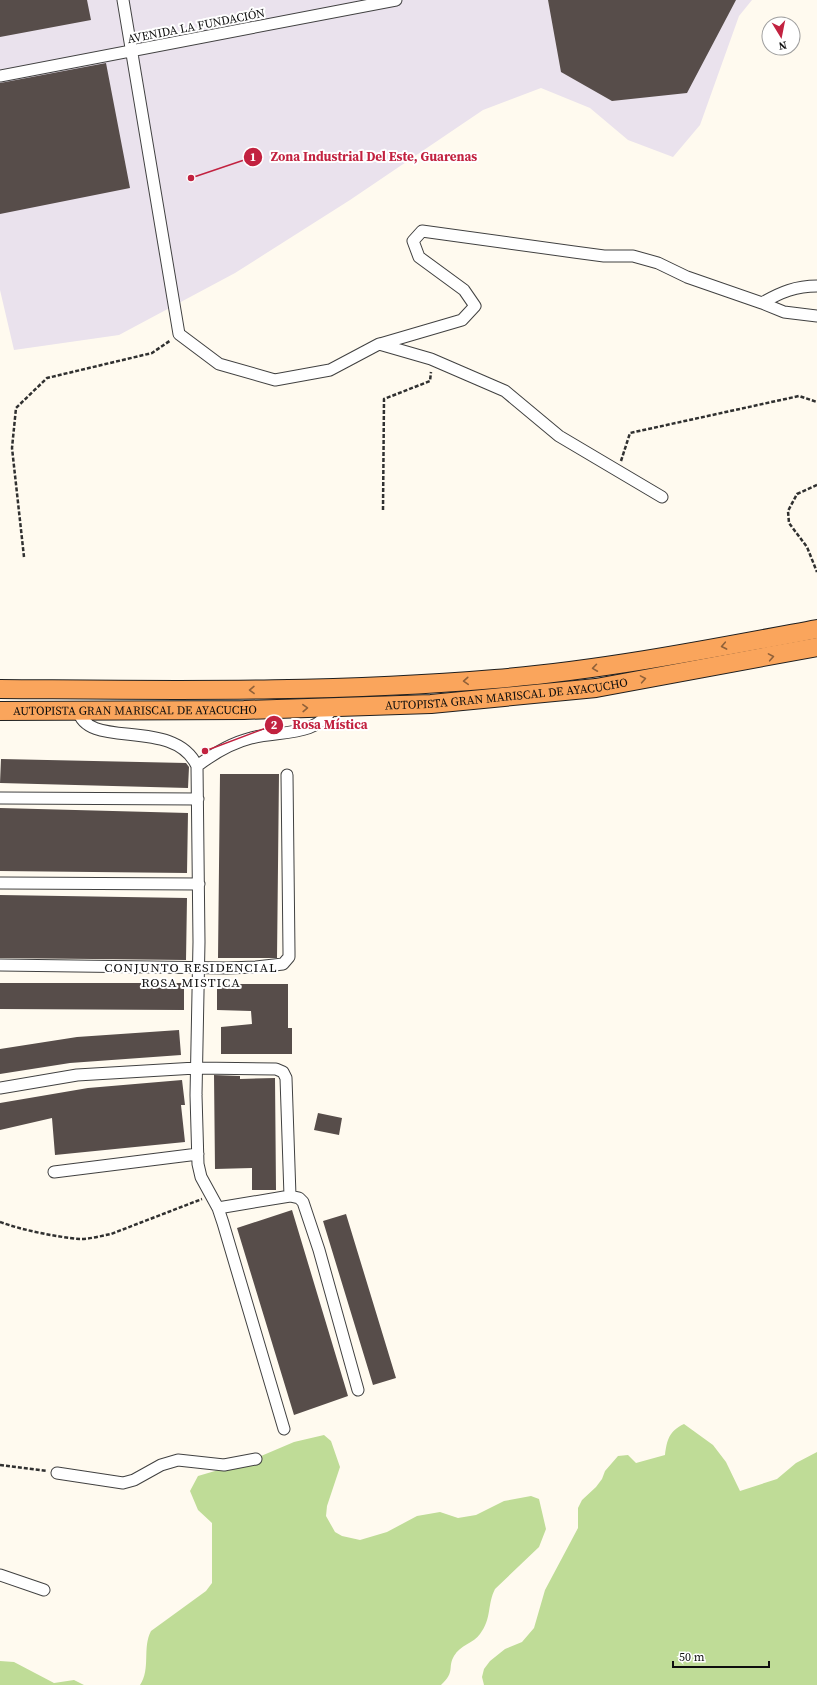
<svg xmlns="http://www.w3.org/2000/svg" width="817" height="1685" font-family="'Source Serif 4',serif">
<style>
.industrial{fill:#eae2ed}
.forest{fill:#bfdc97}
.building{fill:#574d4a}
.lines{fill:none;stroke-linecap:round;stroke-linejoin:round}
.minor-casing{stroke:#414141;stroke-width:13}
.trunk-casing{stroke:#1f1f1f;stroke-width:20}
.path{stroke:#303030;stroke-width:2.5;stroke-dasharray:4 2;stroke-linecap:butt}
.minor{stroke:#fff;stroke-width:11}
.trunk{stroke:#faa55c;stroke-width:18}
.oneway{stroke:#906139}
.labels{text-anchor:middle;dominant-baseline:central;stroke-width:4;stroke-linejoin:round;paint-order:stroke}
.street-label{font-size:12px;fill:#0e0e0e;stroke:#fff}
.neighbourhood-label{font-size:13px;letter-spacing:1px;fill:#0e0e0e;stroke:#fff}
.leader{fill:none;stroke:#c22240;stroke-width:1.5}
.callout-dot{fill:#c22240;stroke:#fff;stroke-width:1.5}
.mark-label{font-size:12px;text-anchor:middle;font-weight:bold;fill:#fff}
.callout-label{font-size:13px;text-anchor:middle;font-weight:bold;fill:#c22240;stroke:#fff;stroke-width:4;stroke-linejoin:round;paint-order:stroke}
</style>
<rect width="100%" height="100%" fill="#fffaef"/>
<path class="industrial" d="M0,0H752L739,16L700,125L673,157L628,140L590,108L541,88L483,110L350,200L235,273L119,335L14,350L0,290Z"/>
<path class="forest" d="M684,1424L713,1445L726,1462L740,1491L777,1479L796,1463L817,1452V1685H484L482,1677L484,1669L490,1661L505,1649L522,1642L534,1628L545,1590L578,1528V1508L582,1500L596,1487L602,1479L605,1471L618,1456L628,1455L636,1463L665,1455C667,1440 669,1431 684,1424Z
M324,1435L331,1441L340,1467L327,1506L326,1516L335,1532L342,1536L360,1540L387,1532L417,1516L440,1512L458,1518L476,1515L504,1501L531,1496L539,1499L546,1529L539,1547L495,1589C487,1605 492,1618 480,1634C474,1643 460,1645 454,1656C447,1668 456,1671 441,1685H140C151,1669 142,1648 151,1631L206,1591L212,1583V1523L198,1510L190,1491L198,1476L249,1461L294,1442Z
M0,1661L14,1662L54,1683L74,1680L84,1685H0Z"/>
<path class="building" d="M0,0H87L91,20L0,37Z
M548,0H736L687,93L612,101L561,72Z
M106,63L130,188L0,214V83Z
M1,759L186,763L189,767L188,788L0,783Z
M220,774H279L277,958H218Z
M0,808L188,813L187,873L0,871Z
M0,895L187,898L186,960L0,958Z
M0,983H184V1010L0,1009Z
M217,984H288V1028H292V1054H221V1027L252,1024L251,1011L217,1010Z
M179,1030L181,1055L70,1063L0,1074V1049L77,1037Z
M214,1075L240,1076V1079L275,1078L276,1190H252V1168L215,1169Z
M182,1080L185,1105H181L185,1142L55,1155L52,1118L0,1130V1103L88,1088Z
M318,1113L342,1118L339,1135L314,1130Z
M292,1210L348,1396L294,1415L237,1228Z
M346,1214L396,1378L373,1385L323,1221Z"/>
<g class="lines">
<g class="minor-casing">
<path id="minor" d="M123,0L179,334L219,364L275,380L330,370L379,344L431,359L505,391L559,436L662,497
M0,76L396,0
M762,303C781,292 796,286 817,286
M380,344L462,320L475,306L464,290L419,257L413,241L422,231L574,252L604,256H633L658,263L687,277L762,303L784,312L817,316
M78,710C87,751 174,716 197,766L199,942L196,1095L198,1164L201,1177L218,1208L223,1223L284,1429
M197,766C213,754 231,743 251,738C280,730 316,738 333,707
M0,798L198,799
M0,883L199,884
M0,965L227,968L256,967L283,964L289,957V952L287,775
M0,1088L77,1075L196,1068L276,1069L283,1072L286,1078L290,1196
M54,1172L198,1154
M218,1208L290,1196L299,1198L303,1202L319,1250L358,1390
M57,1473L123,1483L134,1480L161,1465L178,1460L224,1465L256,1459
M0,1575L44,1590"/>
</g>
<g class="trunk-casing">
<g id="trunk">
<path d="M0,689C165,690 330,693 495,679C603,670 710,649 817,629"/>
<path id="s1" d="M0,711L244,710L431,704L596,688L817,647"/>
</g>
</g>
<path class="path" d="M621,461L630,433L799,396L817,402
M817,485L797,494L788,511L789,523L807,547L817,572
M383,510L384,399L430,381L431,372
M24,557L12,448L16,408L47,378L152,353L171,340
M0,1222C22,1230 56,1237 80,1239C90,1239 101,1236 111,1234L202,1199
M0,1465L47,1471"/>
<use href="#minor" class="minor"/>
<use href="#trunk" class="trunk"/>
</g>
<defs><path id="oneway-chevron" d="M-2-3.5L2.5 0L-2 3.5" fill="none" stroke-width="1.6" stroke-linecap="round" stroke-linejoin="round"/></defs>
<g class="oneway">
<use href="#oneway-chevron" transform="translate(724 646) rotate(169)"/>
<use href="#oneway-chevron" transform="translate(771 657) rotate(-10)"/>
<use href="#oneway-chevron" transform="translate(595 668) rotate(172)"/>
<use href="#oneway-chevron" transform="translate(643 679) rotate(-10)"/>
<use href="#oneway-chevron" transform="translate(466 681) rotate(176)"/>
<use href="#oneway-chevron" transform="translate(252 690) rotate(179)"/>
<use href="#oneway-chevron" transform="translate(305 708) rotate(-2)"/>
</g>
<g class="labels">
<g class="street-label">
<text transform="translate(196 26) rotate(-11)">AVENIDA LA FUNDACIÓN</text>
<text stroke="none"><textPath href="#s1" startOffset="507">AUTOPISTA GRAN MARISCAL DE AYACUCHO</textPath></text>
<text stroke="none"><textPath href="#s1" startOffset="135">AUTOPISTA GRAN MARISCAL DE AYACUCHO</textPath></text>
</g>
<g class="neighbourhood-label">
<text x="191" y="967">CONJUNTO RESIDENCIAL<tspan x="191" dy="15">ROSA MISTICA</tspan></text>
</g>
</g>
<path class="leader" d="M191 178L253 157M205 751L274 725"/>
<g class="callout-dot">
<circle cx="191" cy="178" r="4"/>
<circle cx="205" cy="751" r="4"/>
<circle cx="253" cy="157" r="10"/>
<circle cx="274" cy="725" r="10"/>
</g>
<g class="mark-label">
<text x="253" y="161">1</text>
<text x="274" y="729">2</text>
</g>
<g class="callout-label">
<text x="374" y="161">Zona Industrial Del Este, Guarenas</text>
<text x="330" y="729">Rosa Mística</text>
</g>
<g transform="translate(781 36) rotate(170)"><circle r="19" fill="#ffffff" stroke="#9f9f9f"/>
<path d="M0-3L7 15L0 10L-7 15Z" fill="#c22240"/>
<text y="-6" font-size="11" font-weight="bold" text-anchor="middle" fill="#0e0e0e">N</text>
</g>
<path d="M673 1661v6h96v-6" fill="none" stroke="#0e0e0e" stroke-width="2"/>
<text x="679" y="1661" font-size="12" fill="#0e0e0e" stroke="#ffffff" stroke-width="3" paint-order="stroke">50 m</text>
</svg>
